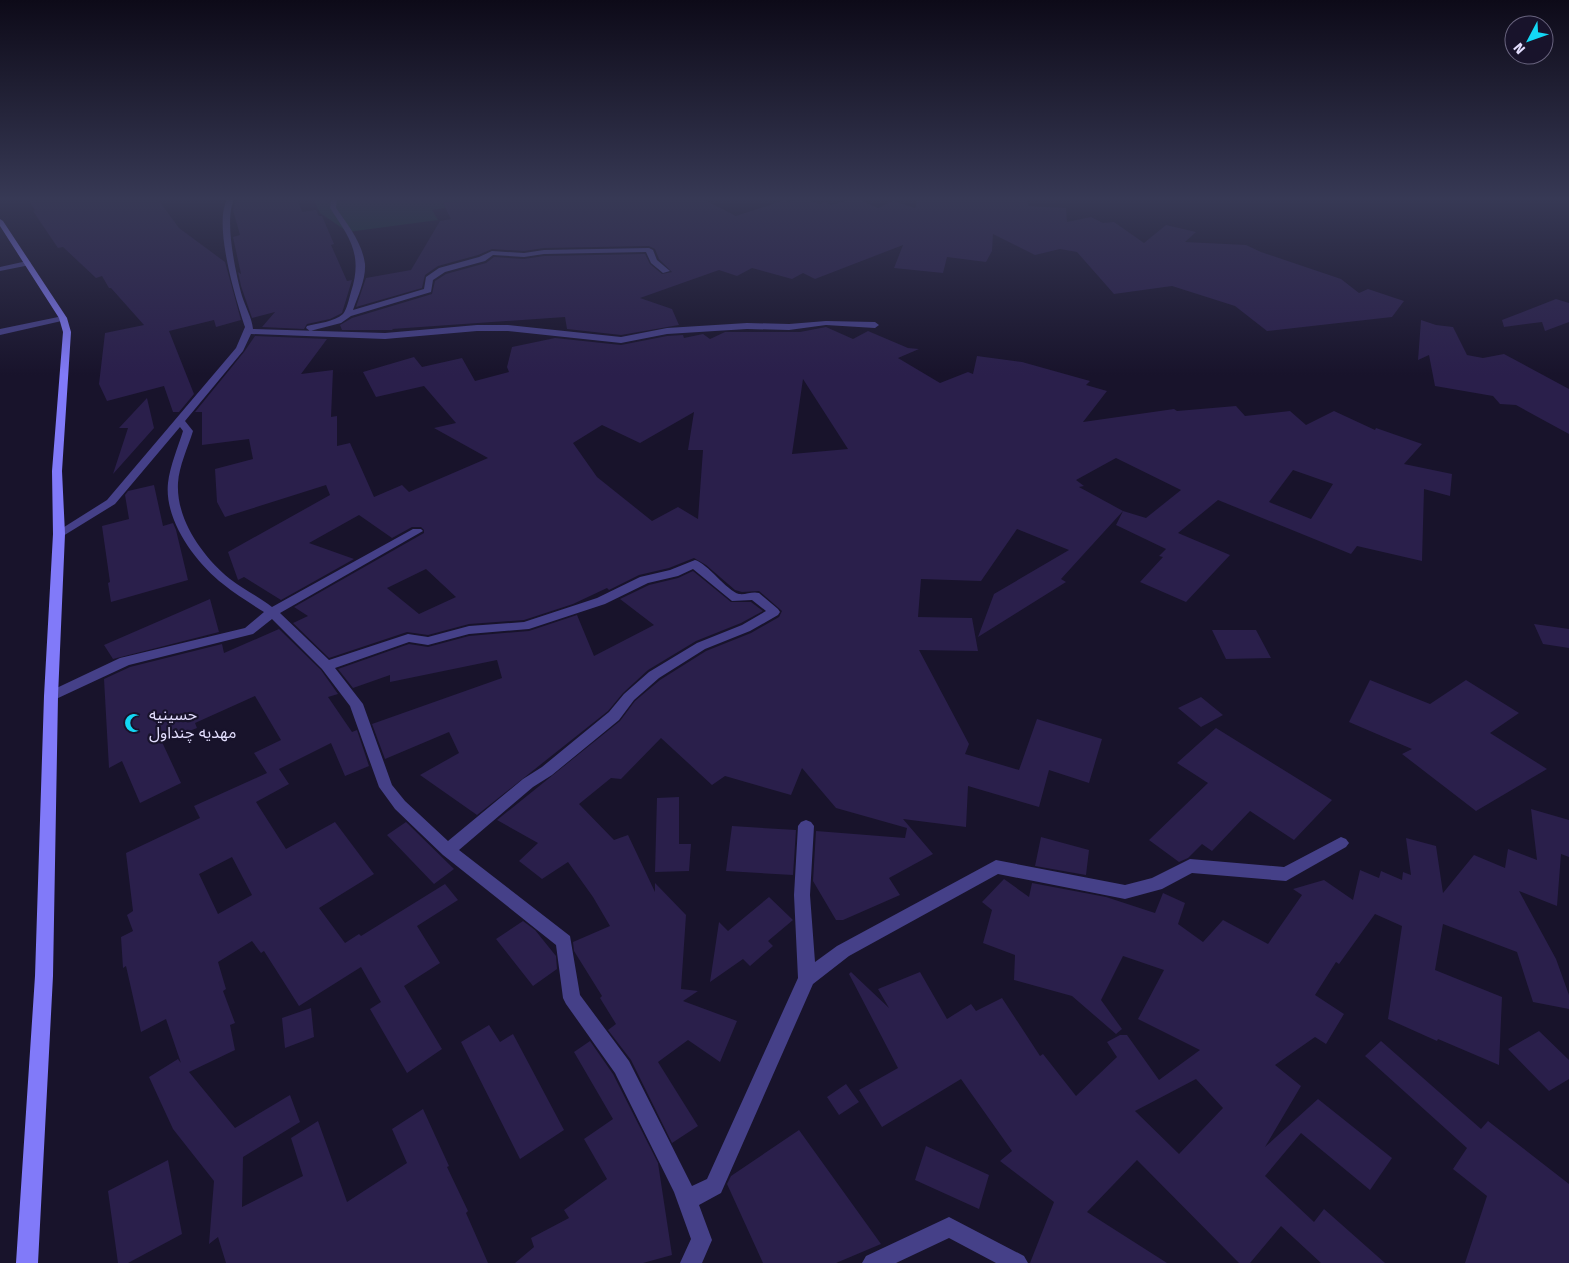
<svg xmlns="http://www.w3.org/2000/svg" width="1569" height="1263" font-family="'Fira Sans','Noto Sans Arabic',sans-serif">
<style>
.green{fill:#163535}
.building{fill:#2a1f4b;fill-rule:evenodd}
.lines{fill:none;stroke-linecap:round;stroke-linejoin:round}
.minor{fill:#454088;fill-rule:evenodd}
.secondary{fill:#817af9;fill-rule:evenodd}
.labels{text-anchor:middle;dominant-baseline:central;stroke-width:4.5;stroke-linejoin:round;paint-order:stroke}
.poi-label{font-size:16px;fill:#e3defe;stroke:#18132b;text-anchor:start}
</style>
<rect width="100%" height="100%" fill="#18132b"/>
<path class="green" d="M313,198H338L340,202L361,198H471L479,203L432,210L438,220L348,232L320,213Z"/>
<path class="building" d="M27,198H157L179,228L225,262L241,320L216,327L214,320L169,331L194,394L179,412H173L164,386L107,401L99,384L105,333L144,325L111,288H109L102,276L96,278L63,247L58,248L33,211L35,210Z
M250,198H297L302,212L316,210L319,216H322L334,244L331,245L347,281L352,280L342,313L330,319L307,324L304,329L262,327L275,312L252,318L241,286L238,272L241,274L233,237L240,235L233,210L236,200Z
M477,198H701L736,216L785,200L789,202L801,198L820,204L826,202L831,205L856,198L878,208L893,201L915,208L918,198H1026L1029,206L1066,208L1067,222L1091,217L1103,223L1114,222L1144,243L1166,225L1196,232L1185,242L1246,245L1261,252L1341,279L1359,293L1368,289L1404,301L1392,317L1267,331L1235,306L1172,286L1114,294L1077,252L1060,249L1035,255L993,234L992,251L986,262L947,257L943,273L894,268L903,245L815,279L803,273L792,279L752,268L737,276L719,270L640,298L672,309L679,325L621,335L567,329L565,317L392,329L393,330H342L340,325L352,318L432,294L435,281L446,274L486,263L494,257L524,259L544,256L645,254L650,264L662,274L672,272L659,259L655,249L649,246L544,248L524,251L492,249L478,255L438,266L425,275L422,288L356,307L366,278L411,270L440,221L451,219L443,203Z
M1556,299L1569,303V322L1545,331L1542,322L1504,327L1502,320Z
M1421,320L1436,325L1453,327L1467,355L1483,358L1504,354L1569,389V434L1516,405L1500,404L1493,396L1435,386L1429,355L1418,360Z
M826,327L853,339L868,331L908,348L919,349L898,358L940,383L968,372L973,374L977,356L1022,362L1090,381L1086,385L1107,391L1083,422L1174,409L1177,411L1236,406L1245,416L1290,411L1306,425L1334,411L1375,430L1376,428L1422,444L1404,464L1452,474L1450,496L1424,489L1422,561L1357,546L1351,554L1218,500L1178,533L1230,555L1186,602L1140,582L1163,557L1159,556L1166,549L1116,525L1123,511L1061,579L1066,582L978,637L994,594L1069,550L1017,529L981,581L921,579L918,617L972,618L978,651L919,650L969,744L965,754L1019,770L1037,719L1102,739L1089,783L1049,770L1039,807L968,786L966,827L903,819L933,854L889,878L900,895L843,920H836L813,881L816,831L905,838L907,828L836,808L802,768L791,795L725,776L712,785L661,738L621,779L611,778L579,804L614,840L628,835L655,892V883L686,915L681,989L698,991L683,1001L737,1021L720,1062L688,1040L658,1062L698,1126L672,1143L631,1060L608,1030L616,1024L600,998L602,996L574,951L573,942L610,926L593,897L568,862L542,879L519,861L538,843L497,820L620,721L635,701L660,680L706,651L751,633L779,617L782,611L759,591L742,592L735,590L706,565L694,558L669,568L639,575L609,590L607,588L573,604L524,620L469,624L428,635L407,632L329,658L293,623L308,616L294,607L424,533V530L421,527H412L392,538L359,515L309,543L354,559L281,600L244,577L238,580L228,552L330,495L326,485L225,517L217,502L215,469L253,459L249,439L202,445V412H195L244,352L255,336L327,339L301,374L333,370L331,417L337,416V446L350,443L374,497L402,485L409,492L488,458L434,428L456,423L424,386L376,397L363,372L414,357L422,367L462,358L475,381L509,372L507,367L512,347L555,338L621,345L667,336L683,335L684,338L703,334L710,339L725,332H800ZM803,379L848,449L792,454ZM694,412L688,450H703L698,519L678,507L652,521L597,477L573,443L602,425L640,443ZM1116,458L1181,490L1146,518L1123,511L1079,487L1084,486L1076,480ZM1293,470L1333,484L1311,519L1269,502ZM426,569L456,597L419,614L387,588Z
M147,398L154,428L113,474L128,428H119Z
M154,485L163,526L173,523L176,530L188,580L111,602L108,583L110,582L102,526L129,519L125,495L128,491Z
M693,571L731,602H751L763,611L741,623L696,641L648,670L623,693L608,711L477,815L420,775L459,753L449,732L385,759L372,724L502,678L497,660L390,682V675L353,688L338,669L409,644L428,647L469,636L529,631L577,615L594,656L654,625L620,599L649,585L678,578Z
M210,599L219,632L113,659L104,645Z
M1534,624L1569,629V648L1543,644Z
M279,629L321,670L338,694L328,697L352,732L357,730L369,766L345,776L331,743L279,769L289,784L256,802L286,849L335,822L374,874L319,908L345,943L359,934L361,936L445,884L458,900L417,926L440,963L404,986L442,1049L407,1073L370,1009L381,1002L361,967L299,1006L264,951L261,953L252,941L218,962L226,989L223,991L235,1023L230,1025L235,1050L189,1072L235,1128L290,1095L300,1122L243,1157L242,1207L303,1176L291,1138L318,1121L347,1202L407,1163L392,1129L423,1109L449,1166L447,1167L468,1211L466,1213L488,1263H226L218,1237L209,1244L214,1181L173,1129L149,1077L178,1059L181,1063L166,1019L141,1032L126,966L123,968L121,937L133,931L127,915L133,911L126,853L200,818L194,806L267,773L254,753L281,740L255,696L195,723L197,728L162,742L181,783L140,803L122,761L109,768L104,679L130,667L222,644L224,653ZM232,857L252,895L218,914L199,874Z
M1212,630H1256L1271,658L1226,659Z
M1370,680L1430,704L1466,680L1519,713L1490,733L1547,769L1476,811L1402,754L1412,749L1349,722Z
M1201,697L1223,715L1201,727L1178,708Z
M1216,728L1332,800L1294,840L1250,811L1212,851L1202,844L1188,858L1179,862L1149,840L1208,783L1177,763Z
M679,797V844H691L689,871L655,872L657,798Z
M1531,809L1569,820V857L1561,854L1557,906L1519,891L1556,959L1569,995V1009L1533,1002L1517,952L1443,924L1435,970L1502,997L1499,1065L1438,1039L1437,1041L1388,1019L1402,926L1375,914L1339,964L1336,962L1315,995L1344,1014L1326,1044L1315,1037L1275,1065L1301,1086L1265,1147L1318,1099L1392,1158L1370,1190L1301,1133L1265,1176L1314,1222L1324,1209L1385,1263H1321L1281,1226L1250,1263H1239L1137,1160L1087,1212L1167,1263H1030L1054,1202L1000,1161L1012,1151L961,1079L882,1127L859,1090L898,1068L849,974L851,972L889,1008L878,989L920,972L947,1019L971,1004L976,1011L1002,998L1040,1056L1043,1054L1076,1096L1117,1057L1107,1042L1120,1035H1127L1159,1080L1200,1050L1138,1019L1164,970L1123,956L1101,1000L1122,1029L1116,1034L1072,996L1014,980L1015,955L983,943L992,910L982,902L1004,879L1029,897L1032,883L1106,897L1155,913L1163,893L1185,903L1178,924L1203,942L1223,920L1268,944L1302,895L1293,889L1324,880L1353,900L1360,870L1379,878L1381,871L1402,880L1403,872L1411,875L1406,838L1436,846L1443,893L1474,855L1505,868L1508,849L1537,860ZM1196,1079L1223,1108L1179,1154L1135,1111Z
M406,822L454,869L434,884L387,835Z
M732,826L796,830L793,875L726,871Z
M1041,837L1089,850L1086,875L1035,866Z
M769,897L793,920L768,941L773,946L750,966L743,959L710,982L719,922L728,931Z
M523,921L535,930L556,956L557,969L533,986L496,939Z
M311,1008L314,1037L285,1048L282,1018Z
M489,1025L500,1042L513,1034L564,1130L520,1159L461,1042Z
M1539,1031L1569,1060V1079L1549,1091L1508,1049Z
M590,1041L613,1074L658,1163L672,1255L643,1263H515L534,1247L531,1238L569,1218L564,1210L607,1179L584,1139L613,1119L574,1052Z
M1381,1041L1481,1129L1488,1121L1569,1184V1263H1465L1487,1196L1453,1169L1467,1148L1365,1056Z
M846,1084L859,1102L839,1115L827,1097Z
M799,1130L881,1244L836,1263H763L727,1184L731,1176Z
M926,1146L989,1175L979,1209L915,1180Z
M168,1160L182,1234L128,1263H118L108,1191Z"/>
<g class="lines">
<path class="minor" d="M228,198H235C223,216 236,275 242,296C245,306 252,318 253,329L385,333L477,325H508L621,337L667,328L747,323L789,324L826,321L875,322L879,325L875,328L826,325L789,330L747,329L667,334L621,343L508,331H477L385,339L251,334L243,351L185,421L193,431C188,447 179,466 178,483C176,520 203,557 230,579C243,589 259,597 272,607L413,529H421L423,531L280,613L329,660L408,634L428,637L469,626L524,622L597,598L640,577L670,570L695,560C707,563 727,591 739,594C746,595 752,591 759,593L778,609L780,612L778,615L750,631L705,649L659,678L634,700L619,720L552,775L533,787L459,850L570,936L580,995L629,1061L692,1186L707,1179L798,978L794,895L798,826L801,822L806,820L811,822L814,826L810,895L815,962L837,946L996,860L1125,885L1152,878L1190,859L1284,867L1341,837L1346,839L1349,843L1346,847L1286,881L1192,873L1162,889L1125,899L998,874L849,956L813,984L721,1193L699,1205L712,1240L702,1263H680L691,1239L674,1192L615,1073L566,1004L563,998L556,945L443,855L395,809L379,787L350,706L322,669L272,619L253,634L129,665L56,699H46L44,696L46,693L120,658L245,628L264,612C250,603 235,594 223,584C195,562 164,520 168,483C170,466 178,447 183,431L180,427L115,504L63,536H55L53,534L107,500L236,348L245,327C236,300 212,222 228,198ZM693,569L732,601L752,600L766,611L742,625L697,643L649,672L624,694L609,712L542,767L523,779L448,841L405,801L392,785L363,704L335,668L409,642L428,645L469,634L529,629L605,604L648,583L678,576Z
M331,198H337L336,208C348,225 362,242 365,264C366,279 358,296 353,310L424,289L426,277L439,268L479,257L492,251L524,253L544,250L649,248L653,250L657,260L670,271L663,273L651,263L646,252L544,254L524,257L493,255L485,261L445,272L433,280L431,292L351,316L341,323L310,331L306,328L307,326C318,323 334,322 343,314C347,309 349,299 351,292C363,255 350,238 330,208Z
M27,261L31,263L30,265L0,271V267Z
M63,316L67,318L66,320L0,335V329Z
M949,1217L1024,1256L1028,1263H996L949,1238L896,1263H862L866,1256Z"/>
<path class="secondary" d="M0,219L3,221L67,318L71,332L62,471L65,534L58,696L53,976L38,1263H16L35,976L44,696L53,534L52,471L63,332L59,318L0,226Z"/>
</g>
<linearGradient id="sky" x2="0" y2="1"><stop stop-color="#0d0a18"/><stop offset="0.53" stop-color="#373955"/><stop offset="1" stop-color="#373955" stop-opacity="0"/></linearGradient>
<rect width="1569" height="375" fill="url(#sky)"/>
<defs>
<g id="mosque-bare" transform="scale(1.5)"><path d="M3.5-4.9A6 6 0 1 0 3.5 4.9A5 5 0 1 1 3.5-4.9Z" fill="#13d7f4" stroke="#18132b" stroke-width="2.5" paint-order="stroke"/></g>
</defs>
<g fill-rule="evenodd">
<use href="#mosque-bare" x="134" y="723"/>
</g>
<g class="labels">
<g class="poi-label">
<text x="149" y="714">حسینیه<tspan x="149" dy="18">مهدیه چنداول</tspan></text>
</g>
</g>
<g transform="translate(1529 40) rotate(229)"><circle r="24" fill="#18132b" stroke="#69647f"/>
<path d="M0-4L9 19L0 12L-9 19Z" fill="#13d7f4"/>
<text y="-8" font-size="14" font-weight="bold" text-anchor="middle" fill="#e3defe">N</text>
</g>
</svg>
